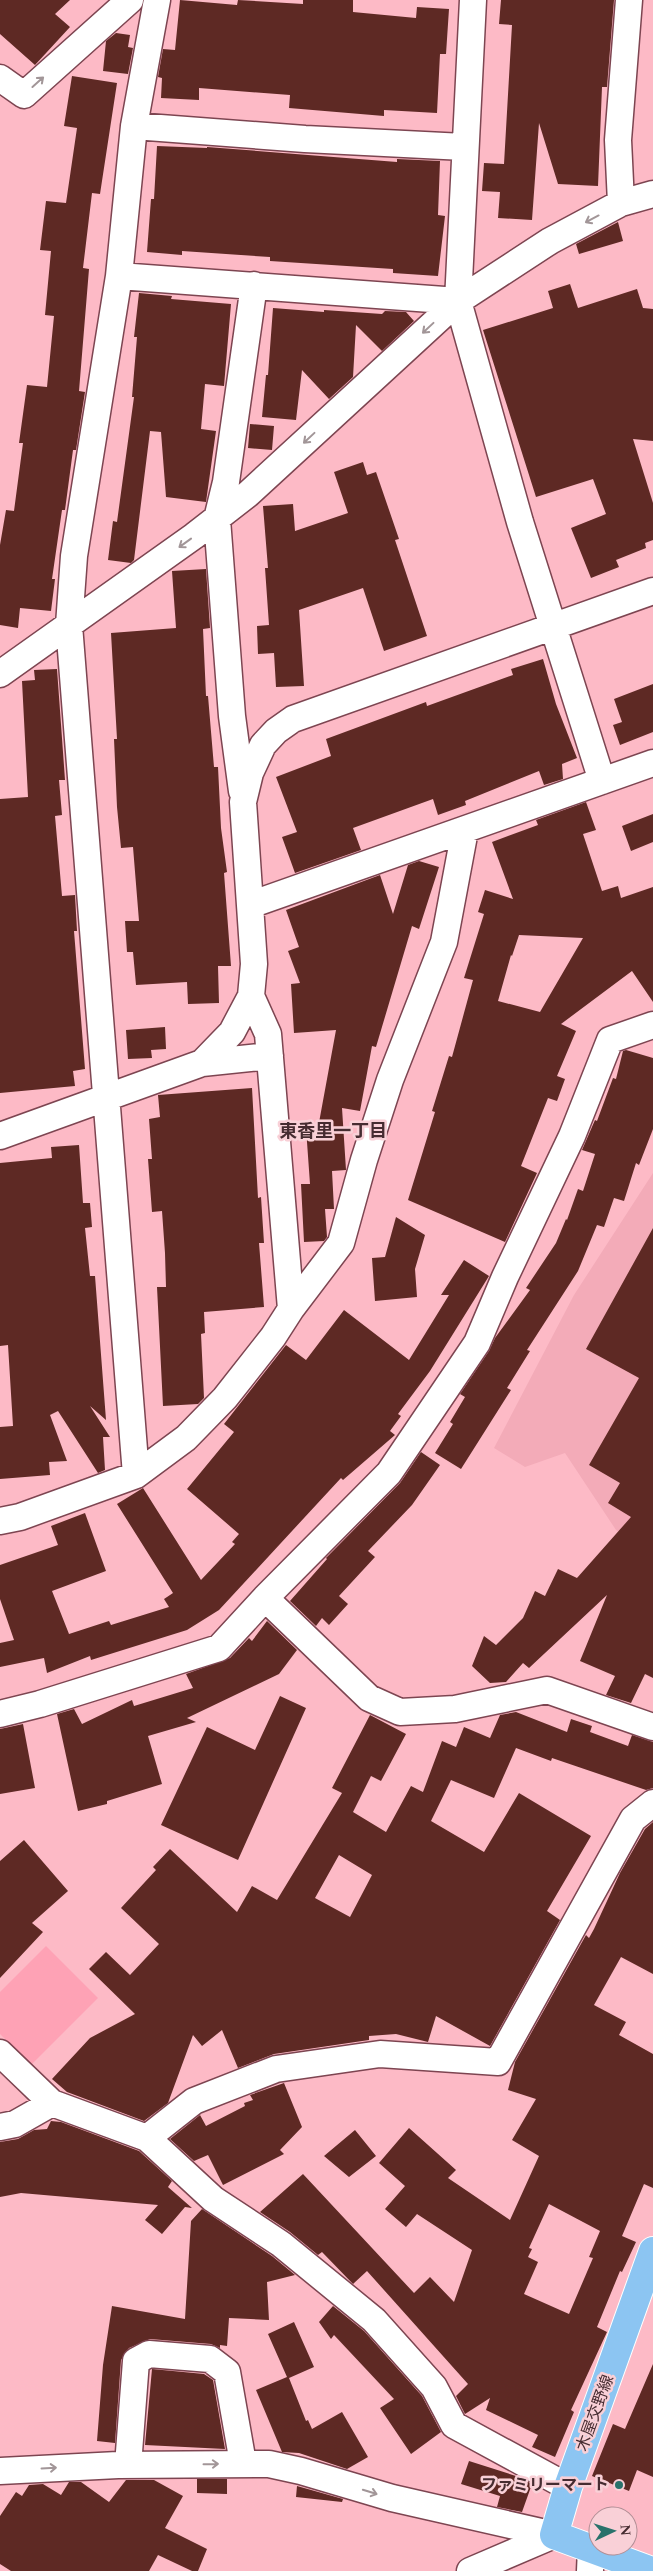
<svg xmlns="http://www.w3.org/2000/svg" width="653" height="2571" font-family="Spectral,'Noto Sans JP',serif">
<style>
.built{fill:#f3abb8}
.green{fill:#fea2b5}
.building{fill:#5e2924;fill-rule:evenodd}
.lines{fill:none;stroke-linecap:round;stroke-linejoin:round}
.minor-casing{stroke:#7d4551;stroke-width:29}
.major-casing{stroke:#fff;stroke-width:30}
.minor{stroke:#fff;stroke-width:26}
.major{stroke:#8cc5f2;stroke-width:28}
.oneway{stroke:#a29698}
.poi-dot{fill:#29726b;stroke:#f9d0d7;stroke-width:2}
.labels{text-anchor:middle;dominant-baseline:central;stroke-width:5;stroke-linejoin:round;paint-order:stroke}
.street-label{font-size:16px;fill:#462c31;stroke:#f9d0d7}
.poi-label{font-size:16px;font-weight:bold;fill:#462c31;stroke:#f9d0d7;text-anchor:end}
.neighbourhood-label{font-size:18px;font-weight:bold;fill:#462c31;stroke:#f9d0d7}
</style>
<rect width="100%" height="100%" fill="#fdbac6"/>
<path class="built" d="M653,1173V1555L616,1530L565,1453L525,1467L494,1448L574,1295Z"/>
<path class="green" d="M46,1946L98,1998L31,2065L0,2034V1992Z"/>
<path class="building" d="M0,0H70L55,14L70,27L35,65L0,34Z
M180,0L237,5L238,0L303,4V0H353V12L416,18L417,7L449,9L446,54H440L437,113L384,110V116L289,108L290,95L199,88V100L161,98L162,78L158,77L163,49L175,50Z
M501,0H614L607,87H602L598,186L558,184L539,123L532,220L498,218L500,192L482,191L484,163L504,164L512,25L499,24Z
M116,33L130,35L128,47L133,48L128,74L103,71L106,41Z
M72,76L117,83L100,194L92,193L83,268L89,269L79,391L85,392L76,450H73L65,510H62L52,579H55L51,611L20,608L18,628L0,625V545L6,510L14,511L23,443H19L27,385L47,387L54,316L45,315L51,251L40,250L46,201L66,203L77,128L64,126Z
M157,146L207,148V147L397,162V159L440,161L438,215L445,216L438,276L393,273V269L270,261V257L182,251V255L147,252L151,199H154Z
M618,222L623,241L579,254L576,244Z
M570,284L578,308L637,289L643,308L653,309V441L633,439L653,503V540L645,543L646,548L616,560L619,567L591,578L571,528L606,514L593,479L536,497L483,330L553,308L548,291Z
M139,293L172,296L171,299L231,304L224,386L205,384L201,429L216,431L206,502L166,497L161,432L150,431L134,560L131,563L108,560L113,521L117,522L134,397H132L137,337H134Z
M273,308L324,312V310L382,314L385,311L406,312L414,321L382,351L356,325L353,377L329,399L302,370L296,420L262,417L266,375H268Z
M250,424L274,426L272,450L248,448Z
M363,462L367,475L376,472L399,539L395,540L427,636L384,651L363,588L299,610L304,686L276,687L274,653L258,654L257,626L269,625L265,568H268L263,506L293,504L295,531L348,513L334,472Z
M206,569L210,628L203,629L206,696H208L214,767H218L221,828L227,872L224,873L231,966H218L219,1003L188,1004L187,982L136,985L133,952H127L125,921H139L133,847L121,848L117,807L114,739H117L111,633L176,628L172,571Z
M543,659L556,704L577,758L562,764L563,779L544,785L539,771L465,801L466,805L438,815L433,799L353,828L361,850L295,873L282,837L297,832L276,777L331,756L326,739L426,702L427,706L513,675L511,669Z
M57,669L65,780H59L62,815L55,816L62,896L75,895L77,931H74L85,1069L73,1071L75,1086L0,1093V799L28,797L22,681L35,680L34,670Z
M653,684V732L620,745L613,725L622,722L614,699Z
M586,802L596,830L583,834L602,891L618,886L621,898L653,887V1002L632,971L561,1024L576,1031L557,1076L565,1079L557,1101L548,1098L521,1166L537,1173L505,1242L408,1200L435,1112L432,1111L449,1056L452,1057L473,980L464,978L484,914L478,912L485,890L513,899L492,842L538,825L536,820ZM519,935L583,938L540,1012L498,1001L511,955L512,956Z
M653,814V842L631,851L622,826Z
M419,861L439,867L419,929L412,926L376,1047L372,1046L360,1111L342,1108L346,1170L332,1171L334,1209H325L327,1237L324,1241L304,1242L301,1184H310L306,1128H318L336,1030L294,1033L291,984L300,983L288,951L299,947L286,910L380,875L393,914L408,865Z
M165,1027L166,1049L151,1050L152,1058L128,1059L126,1030Z
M626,1050L653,1058V1129L639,1165L636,1163L624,1201L614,1198L604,1227L597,1225L578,1271L527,1350L530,1351L507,1388L511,1390L461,1469L435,1453L453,1424L450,1422L465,1397L460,1394L489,1351L495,1338L530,1290L526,1288L556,1243L566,1219L567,1220L578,1189L583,1191L595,1154L582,1150L595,1120L597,1121L613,1078L616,1079L623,1051Z
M252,1088L258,1198L261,1197L264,1243H259L264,1307L204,1312L205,1333L201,1334L204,1398L198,1404L163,1406L157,1287H166L165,1253L162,1211L152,1212L148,1159H152L149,1119L160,1117L158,1095Z
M79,1145L83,1203H90L92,1227L85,1228L90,1276H95L106,1420L90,1406L110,1437H103L105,1470L98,1473L58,1411L50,1415L67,1461L49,1462L50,1475L0,1479V1427L13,1426L8,1345L0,1346V1163L52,1158L51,1147Z
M396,1217L425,1235L415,1269L417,1297L375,1301L372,1258L385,1257Z
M653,1228V1678L645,1674L631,1703L606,1695L615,1676L580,1661L607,1595L529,1668L523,1663L506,1682L490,1683L472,1666L484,1636L496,1645L523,1618L535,1591L545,1596L558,1569L577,1578L631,1517L608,1503L620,1483L589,1465L639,1378L586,1349Z
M464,1260L489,1276L430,1371L398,1414L401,1416L390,1431L395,1435L343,1480L341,1478L219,1610L187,1630L91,1660L90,1656L47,1673L44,1658L0,1667V1643L14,1640L0,1599V1565L58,1545L51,1526L85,1513L106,1571L52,1591L69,1634L109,1621L111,1625L169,1607L164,1599L173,1593L117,1504L143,1488L201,1580L235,1544L232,1542L239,1534L187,1489L234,1432L224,1424L286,1345L306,1360L344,1310L409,1360L449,1295H441Z
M421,1452L440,1465L412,1505L368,1551L375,1557L339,1596L348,1604L329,1625L322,1618L316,1626L290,1601L327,1559L326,1558L400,1483Z
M267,1621L297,1650L279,1674L187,1718L196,1722L148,1736L162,1784L107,1801V1804L78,1811L57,1714L74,1709L82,1724L132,1700L134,1706L193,1688L186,1674L230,1658L249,1638L252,1641Z
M280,1696L306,1708L238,1860L161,1825L207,1727L255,1750Z
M516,1712L567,1732L571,1719L592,1726L590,1732L628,1746L632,1735L653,1742V1788L646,1790L552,1758L551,1761L516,1748L494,1798L451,1780L431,1821L484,1852L519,1793L591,1836L547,1911L560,1920L490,2046L436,2016L428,2042L396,2034L369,2036V2040L274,2054L238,2068L222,2030L202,2046L193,2035L168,2103L144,2121L67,2092L52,2079L90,2038L135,2014L89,1969L106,1952L130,1975L159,1944L121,1908L156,1870L153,1867L170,1849L237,1912L252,1886L277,1900L342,1793L332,1788L370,1715L406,1734L381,1781L371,1776L353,1812L386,1832L411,1786L423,1792L442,1741L456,1747L464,1727L490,1738L500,1715ZM339,1855L372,1875L350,1917L315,1898Z
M23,1724L35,1788L0,1794V1729Z
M653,1822V1974L621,1957L594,2005L626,2022L619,2035L653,2054V2188L644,2184L622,2236L636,2242L622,2272L620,2271L597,2327L607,2332L571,2410L574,2412L555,2457L532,2447L538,2435L486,2410L490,2398L465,2414L456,2396L468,2384L367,2271L353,2284L322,2252L318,2255L290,2232L260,2212L303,2174L414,2293L430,2277L454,2302L472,2250L417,2214L406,2227L385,2209L405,2186L379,2163L409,2128L456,2170L448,2178L510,2220L539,2156L512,2140L536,2099L508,2090L515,2062L586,1935L589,1938L594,1929L620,1873L645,1829ZM549,2204L600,2231L589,2257L593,2258L569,2314L524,2294L538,2262L528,2257L532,2249L529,2248Z
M24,1840L68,1891L32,1923L43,1932L0,1978V1861Z
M284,2083L302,2127L280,2150L284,2154L223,2185L208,2155L194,2161L170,2139L200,2115L206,2126L245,2106L244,2103L253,2100L250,2095Z
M51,2121L61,2122L139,2151L172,2181L168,2187L192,2208L185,2207L162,2234L145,2220L158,2205L21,2193L0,2197V2142L18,2139L34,2130L47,2129Z
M355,2130L376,2156L349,2177L324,2156Z
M202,2209L272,2256L295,2275L267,2282L269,2320L229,2318L227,2346L220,2345V2348L211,2344L150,2339L129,2348L121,2360L115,2443L97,2441L103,2365L112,2306L185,2319L191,2221Z
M333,2306L364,2331L422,2396L441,2432L411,2454L380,2408L394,2399L334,2335L331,2339L319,2322Z
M294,2322L314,2367L289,2378L306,2421L308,2420L312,2429L342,2412L368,2457L347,2469L299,2453L282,2452L256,2390L287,2377L268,2334Z
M653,2364V2477L637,2470L629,2491L592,2476L613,2424L625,2429Z
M152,2369L204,2374L213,2380L225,2449L145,2445Z
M469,2461L519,2477L532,2484L522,2512L497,2507L500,2496L461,2484Z
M197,2479H227V2494L197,2493Z
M126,2480H154L183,2496L165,2528L207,2549L198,2571H192L158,2555L149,2571H11L0,2564V2516L16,2492L22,2496L29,2485L43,2484L61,2495L69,2482H81L109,2502Z
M297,2486L343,2499L342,2502L296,2497Z"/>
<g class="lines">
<g class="minor-casing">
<path id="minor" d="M473,0L458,301L520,522L602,781
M0,78L24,95L130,0
M134,126L305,139L464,147
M621,203L618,140L629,0
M119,276L458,301
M0,674L194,536L248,494L458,301L550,241L621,203L653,194
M242,791L232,716L217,519L226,482L254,285
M250,905L653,763
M251,996L268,1034L291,1309
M202,1063L270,1056
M0,1136L202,1063L232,1032L251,996L254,964L243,802L250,773L263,745L276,731L293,719L653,591
M136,1475L69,625L74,556L119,276L134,126L157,0
M0,1521L20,1517L136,1475L186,1438L225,1398L273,1337L291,1309L341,1243L364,1160L390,1080L444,942L465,830
M265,1598L369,1698L400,1712L455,1709L547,1690L653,1727
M0,1714L40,1704L219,1648L265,1598L389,1473L477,1343L505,1277L572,1136L610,1040L653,1025
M0,2053L52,2103L147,2138L213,2199L281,2244L374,2320L434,2387L454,2425L568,2487
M0,2127L15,2124L52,2103
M147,2138L194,2101L276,2069L380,2054L498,2062L633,1819L653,1803
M128,2465L136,2361L149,2354L210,2359L227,2372L243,2463
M0,2471L118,2465L269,2464L301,2471L392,2498L554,2535
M470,2571L554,2535
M590,2571L591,2548"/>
</g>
<g class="major-casing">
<path id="major" d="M652,2571L554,2535L568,2487L653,2251"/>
</g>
<use href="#minor" class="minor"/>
<use href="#major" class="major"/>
</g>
<defs><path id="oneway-shaft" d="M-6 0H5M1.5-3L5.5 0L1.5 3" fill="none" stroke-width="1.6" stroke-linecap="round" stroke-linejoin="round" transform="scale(1.25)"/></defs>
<g class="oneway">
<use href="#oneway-shaft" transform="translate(38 82) rotate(-42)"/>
<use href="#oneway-shaft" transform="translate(592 219) rotate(152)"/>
<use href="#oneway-shaft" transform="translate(428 328) rotate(137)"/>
<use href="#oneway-shaft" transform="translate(309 438) rotate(137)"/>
<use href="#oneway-shaft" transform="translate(185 543) rotate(144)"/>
<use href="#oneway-shaft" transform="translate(211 2464) rotate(-1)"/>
<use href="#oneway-shaft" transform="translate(49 2468) rotate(-3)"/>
<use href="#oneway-shaft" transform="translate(370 2492) rotate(17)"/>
</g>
<circle class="poi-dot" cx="619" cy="2485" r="5"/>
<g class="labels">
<g class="street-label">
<text transform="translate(595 2413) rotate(-70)">木屋交野線</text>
</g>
<g class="poi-label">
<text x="609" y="2485">ファミリーマート</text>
</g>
<g class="neighbourhood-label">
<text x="333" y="1131">東香里一丁目</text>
</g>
</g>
<g transform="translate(613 2531) rotate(86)"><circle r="24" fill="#f9d0d7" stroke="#b18e95"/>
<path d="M0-4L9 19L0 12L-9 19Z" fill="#29726b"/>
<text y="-8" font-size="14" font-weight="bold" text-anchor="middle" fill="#462c31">N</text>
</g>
</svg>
